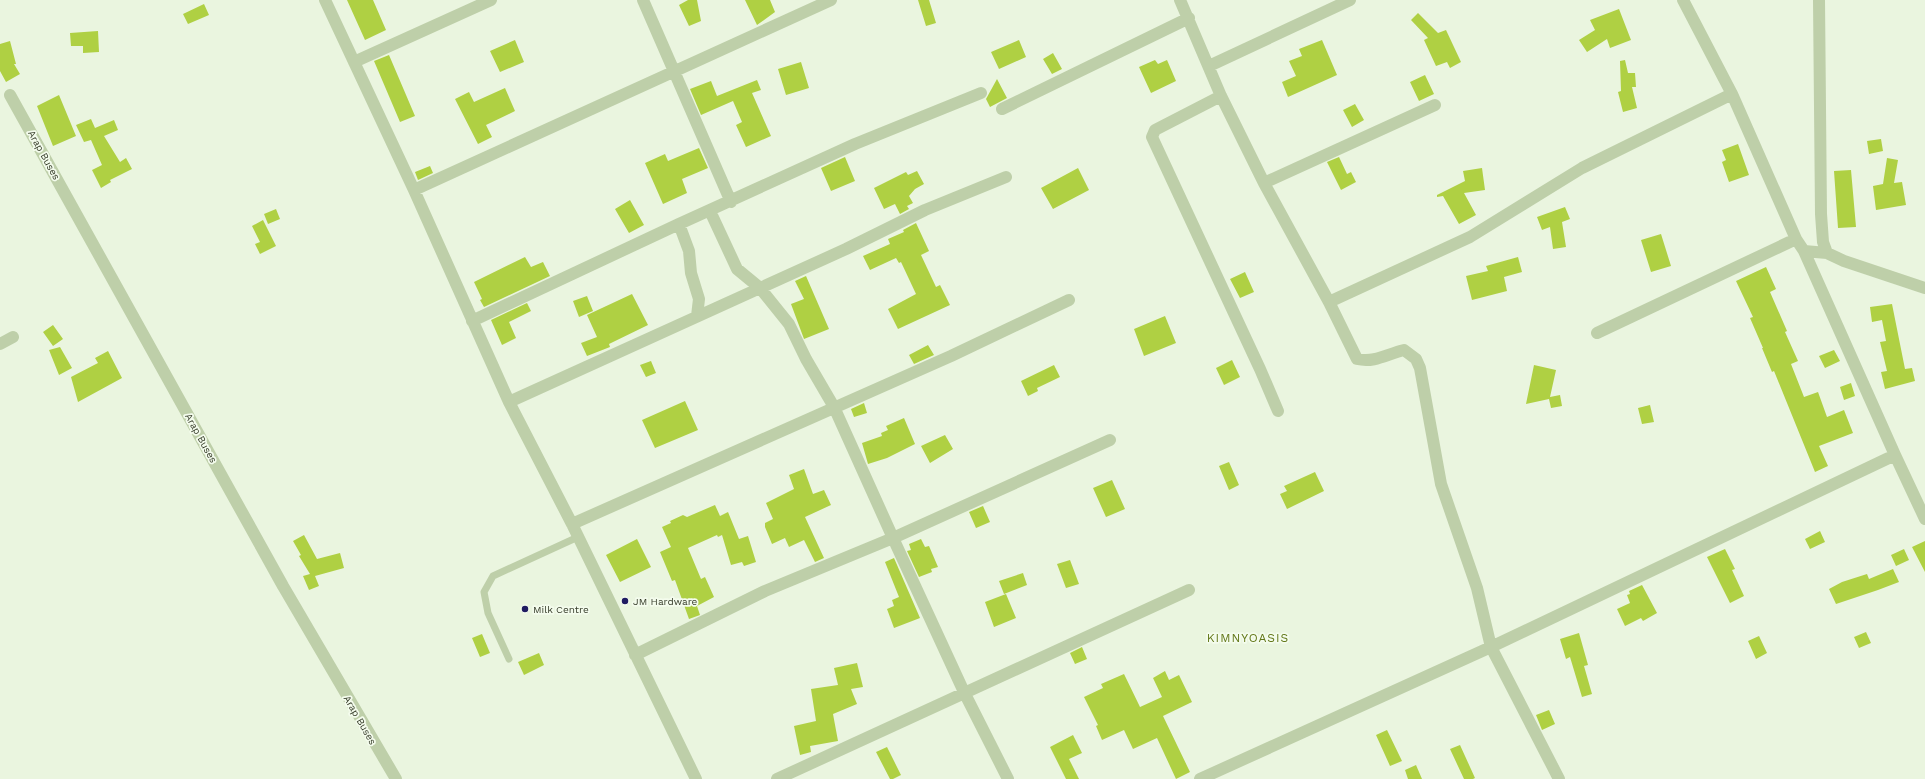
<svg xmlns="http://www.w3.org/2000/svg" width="1925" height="779" font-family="'Work Sans',sans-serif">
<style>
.building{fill:#afd043}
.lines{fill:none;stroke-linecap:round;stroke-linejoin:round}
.lane{stroke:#becfa9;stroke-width:7}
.street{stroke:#becfa9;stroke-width:12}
.poi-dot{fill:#1f1b61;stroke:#f4fced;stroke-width:1.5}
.labels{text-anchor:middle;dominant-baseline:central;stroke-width:3.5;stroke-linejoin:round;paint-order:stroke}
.street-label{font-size:10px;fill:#363c2a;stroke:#f4fced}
.poi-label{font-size:10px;fill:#363c2a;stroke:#f4fced;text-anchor:start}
.quarter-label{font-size:12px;letter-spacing:1px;fill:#637819;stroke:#f4fced}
</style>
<rect width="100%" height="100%" fill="#eaf5df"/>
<path class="building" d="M347,0H373L386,30L365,40Z
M688,0H697L701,21L689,26L679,5Z
M745,0H770L775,12L757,25Z
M918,0H929L936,23L926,26Z
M204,4L209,15L188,24L183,14Z
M1619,9L1631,40L1610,48L1607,39L1587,52L1579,40L1595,30L1590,20Z
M1418,13L1438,33L1446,30L1461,62L1450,68L1447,62L1436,66L1424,40L1428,38L1411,20Z
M98,31L99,52L83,53V46H71L70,33Z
M515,40L524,62L500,72L490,51Z
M1019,40L1026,57L999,69L991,52Z
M1322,40L1337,75L1288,97L1282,82L1296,76L1289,61L1302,56L1299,49Z
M10,41L16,64H14L20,74L6,82L0,71V44Z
M1053,53L1062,69L1052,74L1043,59Z
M389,55L415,116L400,122L374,61Z
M1155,60L1158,64L1167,60L1176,81L1151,93L1139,67Z
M1625,60L1628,73H1635L1636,87H1632L1637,108L1623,112L1618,92L1621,91L1620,61Z
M801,62L809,88L786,95L778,69Z
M1425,75L1434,94L1419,101L1410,82Z
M997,79L1007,98L990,107L986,99Z
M757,80L761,90L752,93L771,136L746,147L736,125L742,122L733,101L701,115L690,89L711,81L717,96Z
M505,88L515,111L486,125L492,137L478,144L455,99L469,92L474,102Z
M59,95L76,136L53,146L37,106Z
M1355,104L1364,120L1352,127L1343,110Z
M91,119L95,128L114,120L118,130L104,136L120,162L126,158L132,169L110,180L111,182L101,188L92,170L102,165L91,140L84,142L76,125Z
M1881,139L1883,151L1869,154L1867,141Z
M1738,144L1749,175L1729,182L1722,162L1726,160L1722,150Z
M699,148L708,168L682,179L687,193L663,204L645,163L665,154L668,161Z
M845,157L855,181L831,191L821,168Z
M1339,157L1347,174L1351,172L1356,182L1341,190L1327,162Z
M1887,158L1898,160L1894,183L1902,182L1906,205L1876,210L1873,186L1883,184Z
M430,166L433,173L418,180L415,172Z
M1078,168L1089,190L1053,209L1041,188Z
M1482,168L1485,190L1464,193L1476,215L1459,224L1443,196L1437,197V195L1465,181L1463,171Z
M1851,170L1856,227L1838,228L1834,171Z
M917,171L924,184L915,189L909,196L913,203L907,206L909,209L900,214L895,204L884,209L874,188L906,172L908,175Z
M630,200L644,225L629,233L615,209Z
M1565,207L1570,219L1562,222L1566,247L1553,249L1550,227L1542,230L1537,217Z
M276,209L280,219L268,224L264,214Z
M263,220L276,246L260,254L255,244L260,242L252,226Z
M916,223L929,251L921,255L936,287L940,285L950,305L898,329L888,309L916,294L901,262L899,263L896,258L870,270L863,256L890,244L888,239L904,232L903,230Z
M1661,234L1671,266L1651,272L1641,240Z
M525,257L531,267L543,262L550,276L484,307L480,300L482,299L474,282Z
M1518,257L1522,272L1504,277L1507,291L1472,300L1466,276L1488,271L1486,266Z
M1766,267L1776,289L1770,292L1787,331L1785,332L1798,361L1791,364L1804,397L1818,392L1827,417L1844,410L1853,433L1819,446L1828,466L1815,472L1774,371L1772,372L1762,348H1763L1750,318L1753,317L1736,281Z
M1245,272L1254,292L1240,298L1230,279Z
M806,276L829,329L804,339L791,304L804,299L795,281Z
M632,294L648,325L609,344L610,347L587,356L581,343L597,337L587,315Z
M587,296L593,311L579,317L573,301Z
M527,303L531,311L509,322L516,338L502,345L491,320Z
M1892,304L1905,369L1912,368L1915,381L1885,389L1881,372L1887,371L1880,342L1886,341L1882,320L1872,322L1870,307Z
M1165,316L1176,343L1144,356L1134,329Z
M53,325L63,339L53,346L43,332Z
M928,345L934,355L914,364L909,355Z
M60,347L72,368L59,375L49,350Z
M1834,350L1840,361L1825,368L1819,356Z
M108,351L122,378L78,402L71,377L98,363L95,358Z
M1232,360L1240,377L1224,385L1216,368Z
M651,361L656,373L646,377L640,365Z
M1054,365L1060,377L1037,388L1038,391L1028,396L1021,381Z
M1534,365L1556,370L1550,397L1560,395L1562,406L1551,408L1549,399L1526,404Z
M1851,383L1855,396L1844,400L1840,387Z
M685,401L698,430L655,448L642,420Z
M864,403L867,413L854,417L851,409Z
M1650,405L1654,422L1642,424L1638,408Z
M904,418L915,444L887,458L868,464L862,443L882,436L881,433L888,430L886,426Z
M945,435L953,449L930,463L921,446Z
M1229,462L1239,485L1229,490L1219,466Z
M804,469L813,494L824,490L831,505L805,517L824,558L815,562L804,540L789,547L785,538L772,544L765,527V523L773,519L766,503L794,489L789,475Z
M1315,472L1324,491L1287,509L1280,494L1287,491L1284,486Z
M1112,480L1125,509L1106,517L1093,488Z
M715,505L720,516L728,512L739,539L748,536L756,562L744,566L742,562L731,565L722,535L718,537L717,535L688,548L701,579L705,577L714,597L697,606L700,615L689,619L675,580L672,581L660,552L671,547L662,527L671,523L670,521L683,515L687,517Z
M983,506L990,522L976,528L969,512Z
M1820,531L1825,542L1810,549L1805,539Z
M304,535L317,559L340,553L344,568L315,576L319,586L309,590L303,576L310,574L299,556L301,555L293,541Z
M637,539L651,567L620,582L606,555Z
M921,539L925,547L929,546L938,567L931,569L932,572L919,577L907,551L911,550L909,544Z
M1925,541V572L1912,547Z
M1725,549L1735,569L1732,570L1744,596L1730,603L1707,557Z
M1904,549L1909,560L1896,566L1891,555Z
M894,558L920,618L894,628L887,609L894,606L892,600L899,597L885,562Z
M1070,560L1079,584L1066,588L1057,564Z
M1893,569L1899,582L1878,590L1836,604L1829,589L1842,582L1867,574L1869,579Z
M1023,573L1027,585L1004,594L999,581Z
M1642,585L1657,613L1643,621L1641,618L1625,626L1617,609L1630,603L1627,595L1630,594L1629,591Z
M1006,594L1016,618L994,627L985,602Z
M1866,632L1871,643L1859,648L1854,637Z
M1579,633L1588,665L1584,666L1592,694L1582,697L1570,657L1566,659L1560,639Z
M482,634L490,653L480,657L472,638Z
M1759,636L1767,653L1756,659L1748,641Z
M1082,647L1087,659L1075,664L1070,653Z
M539,653L544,665L524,675L518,662Z
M857,663L863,687L851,689L857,704L833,714L838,741L810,746L811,752L800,755L794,726L816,721L811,689L838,685L834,668Z
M1165,671L1169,680L1179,675L1192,702L1163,716L1190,772L1176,779L1157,738L1133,749L1124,730L1102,740L1096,726L1098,725L1084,697L1103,688L1101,684L1124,674L1140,707L1162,697L1153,678Z
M1549,710L1555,724L1542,730L1536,715Z
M1387,730L1402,761L1390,766L1376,735Z
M1073,735L1082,753L1069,759L1079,779H1066L1050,747Z
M1460,745L1475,778L1473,779H1464L1450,749Z
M887,747L901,775L893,779H890L876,752Z
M1416,765L1422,779H1408L1405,770Z"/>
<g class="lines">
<path class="lane" d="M509,659L488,613L484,592L493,576L578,537"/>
<path class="street" d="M325,0L414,190L509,402L572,524L696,779
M643,0L731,202
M1180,0L1221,96L1264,183L1329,302L1357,359C1375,363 1387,354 1404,350L1416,359L1420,368L1441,484L1477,588L1491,647L1559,779
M1683,0L1732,94L1796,239L1804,251L1895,455L1925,519
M1819,0L1821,214L1823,242L1827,253
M354,62L491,0
M1209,66L1350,0
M10,95L283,586L396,779
M1221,96L1155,130L1152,137L1260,369L1278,411
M1002,109L1189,18
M1264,183L1435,105
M414,190L831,0
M710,211L737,269L760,288L789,324L806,359L834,407L893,538L964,692L1008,779
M679,224L689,251L691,273L699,299L697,316
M1804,251L1827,253L1844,261L1925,288
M1329,302L1470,237L1582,168L1732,94
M472,321L679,224L855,144L981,93
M1597,333L1796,239
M0,344L13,337
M509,402L846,249L925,210L1006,177
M572,524L951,356L1069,300
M635,655L765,591L893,538L1110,440
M777,779L1189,590
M1200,779L1491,647L1895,455"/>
</g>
<g class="poi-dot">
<circle cx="625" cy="601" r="4"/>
<circle cx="525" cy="609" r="4"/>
</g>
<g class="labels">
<g class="street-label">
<text transform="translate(44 155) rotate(61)">Arap Buses</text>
<text transform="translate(201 438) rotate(61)">Arap Buses</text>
<text transform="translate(360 720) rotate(60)">Arap Buses</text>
</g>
<g class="poi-label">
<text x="633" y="601">JM Hardware</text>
<text x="533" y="609">Milk Centre</text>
</g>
<g class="quarter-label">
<text x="1248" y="638">KIMNYOASIS</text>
</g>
</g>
</svg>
